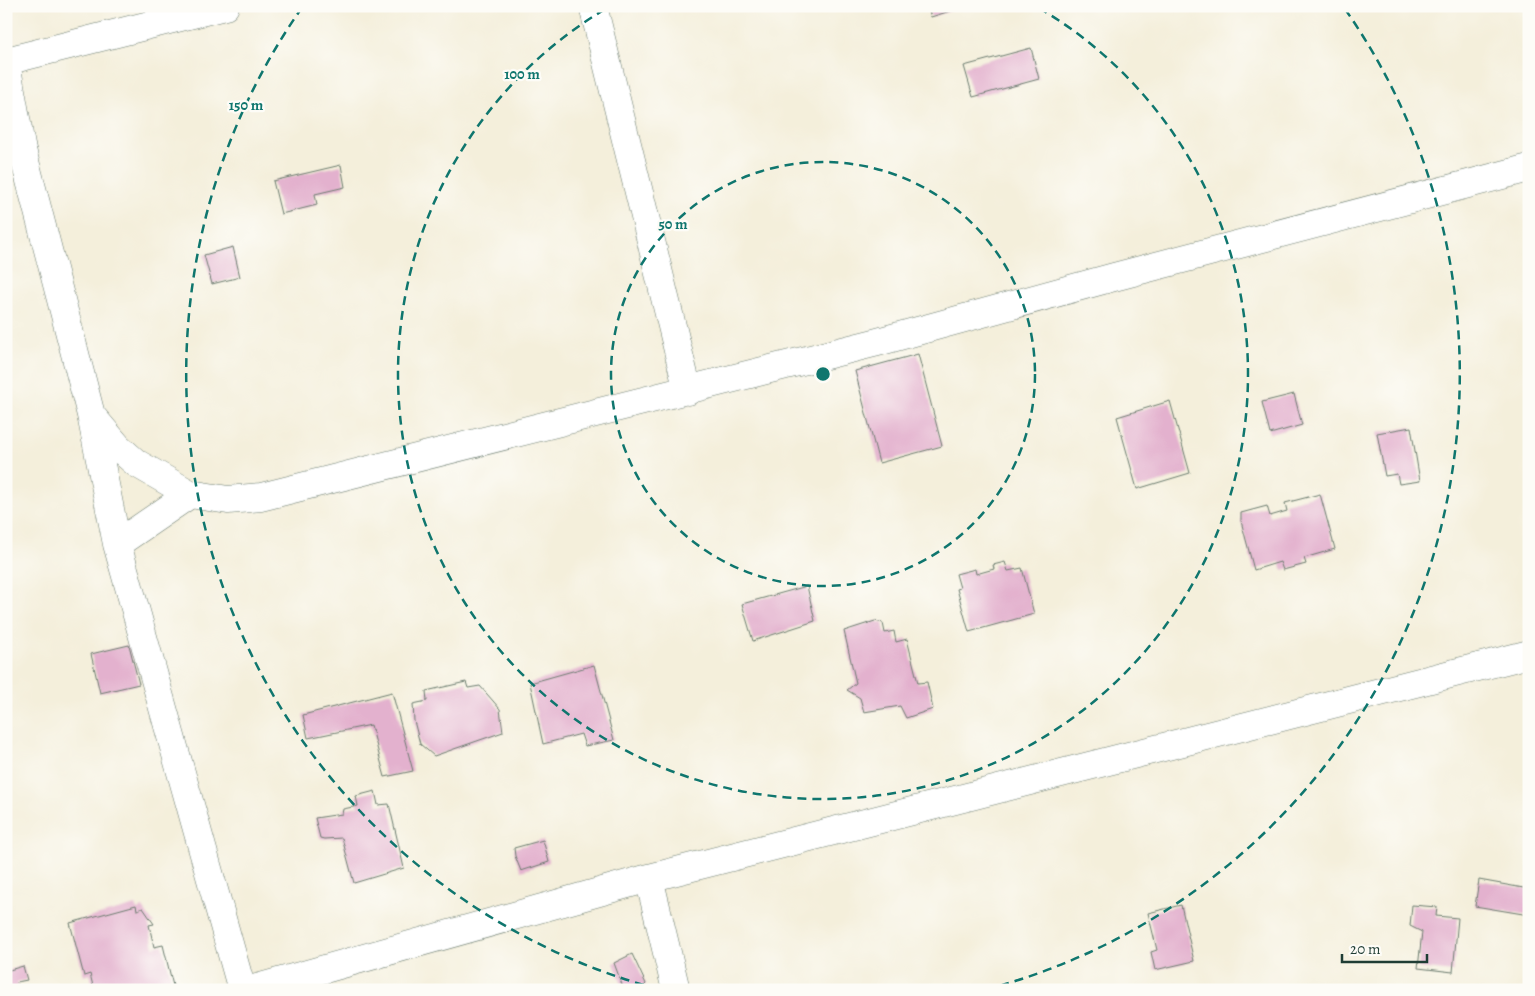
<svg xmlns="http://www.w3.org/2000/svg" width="1535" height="996" font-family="Alegreya,serif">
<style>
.building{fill:#e3b1ce}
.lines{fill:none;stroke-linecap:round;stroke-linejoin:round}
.minor-casing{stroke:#6a7b6e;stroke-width:29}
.minor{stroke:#fff;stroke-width:28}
.ring{fill:none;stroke:#0f766e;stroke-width:2.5;stroke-dasharray:9 6}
.centre{fill:#0f766e;stroke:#fdfcf7;stroke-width:2.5}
.ring-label{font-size:15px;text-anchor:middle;font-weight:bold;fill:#0f766e;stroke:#fdfcf7;stroke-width:4.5;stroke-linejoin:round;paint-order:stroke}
</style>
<rect width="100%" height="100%" fill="#fdfcf7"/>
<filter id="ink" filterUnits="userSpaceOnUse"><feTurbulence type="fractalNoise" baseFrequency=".02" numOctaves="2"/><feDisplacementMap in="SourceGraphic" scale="10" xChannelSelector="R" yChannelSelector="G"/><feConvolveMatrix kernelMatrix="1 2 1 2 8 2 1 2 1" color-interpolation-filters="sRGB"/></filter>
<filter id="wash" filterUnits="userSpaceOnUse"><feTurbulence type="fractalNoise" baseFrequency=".0096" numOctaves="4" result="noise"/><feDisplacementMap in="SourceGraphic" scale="20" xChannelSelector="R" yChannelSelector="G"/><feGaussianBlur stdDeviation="1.12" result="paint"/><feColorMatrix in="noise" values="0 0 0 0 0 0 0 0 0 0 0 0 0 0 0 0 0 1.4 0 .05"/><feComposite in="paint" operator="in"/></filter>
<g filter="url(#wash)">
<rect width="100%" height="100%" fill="#f4efdb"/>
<g id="blocks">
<path class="building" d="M927,6H963V7L931,17Z
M1031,48L1039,79L973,97L964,66Z
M341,165L345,187L315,194L317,205L281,214L273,181Z
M233,247L240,277L212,284L204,255Z
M918,354L942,446L879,463L855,371Z
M1294,394L1302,425L1270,434L1262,402Z
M1170,401L1190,473L1137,489L1117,417Z
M1411,427L1420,481L1399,484L1397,474L1385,476L1377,433Z
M1320,494L1335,549L1304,558L1306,564L1283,570L1280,562L1254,570L1241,521V513L1267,506L1270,516L1287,511L1285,503Z
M1005,562L1008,571L1022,568L1034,614L969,632L957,589L960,588L956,574L975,569L976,574L994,569L993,565Z
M807,586L815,621L753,641L742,604Z
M875,621L883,623L885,633L894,631L896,642L907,639L918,683L927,682L933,709L906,718L900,706L864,712L860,698L847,690L856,683L844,631Z
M129,645L139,684L100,693L91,654Z
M594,665L614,740L585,746L581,734L543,744L530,683Z
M466,682L468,688L480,686L500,709L503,732L434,756L420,744L414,721L413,704L427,701L426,691Z
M392,692L413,771L385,777L371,725L308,738L303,715Z
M375,791L378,805L389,804L404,868L354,883L342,838L324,839L320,838L315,818L342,814L343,809L358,806L356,796Z
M543,840L549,862L521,871L515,856L514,848Z
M1479,880L1529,889V915L1475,906Z
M136,905L137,910L143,908L154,924L149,925L154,947L163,945L174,990H94L90,974L84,976L70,923Z
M1181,905L1194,961L1155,970L1151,952L1157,950L1148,913Z
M1412,905L1437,907L1436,916L1458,918L1453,972L1418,968L1422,932L1410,926Z
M632,954L646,984L640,990H624L614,963Z
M23,966L27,980L17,982L20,990H6V971Z"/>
</g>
</g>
<g filter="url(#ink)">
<use href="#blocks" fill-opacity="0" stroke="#6a7b6e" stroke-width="1"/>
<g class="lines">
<g class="minor-casing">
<path id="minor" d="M593,6L688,391
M6,61L225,6
M6,63L21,146L91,415L117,544L242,990
M91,415L118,447L136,463L190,494L228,500L261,497L874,343L1114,277L1529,168
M117,544L190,494
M649,878L676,990
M250,990L649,878L1529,654"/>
</g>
<use href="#minor" class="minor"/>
</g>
</g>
<g class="ring">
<circle cx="823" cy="374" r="212"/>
<path d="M1039 8A425 425 0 1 1 607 8"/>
<path d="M658 989A637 637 0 0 1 301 9M1345 9A637 637 0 0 1 988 989"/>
</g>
<circle cx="823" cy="374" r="8" class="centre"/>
<g class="ring-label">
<text x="522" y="79">100 m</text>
<text x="246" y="110">150 m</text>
<text x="673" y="229">50 m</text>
</g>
<rect width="1535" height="996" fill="none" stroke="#fdfcf7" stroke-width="25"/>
<path d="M1342 954v8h85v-8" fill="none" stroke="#1f3d34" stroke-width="2.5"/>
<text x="1350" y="954" font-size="15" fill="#1f3d34" stroke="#fdfcf7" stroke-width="4" paint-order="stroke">20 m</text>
</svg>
